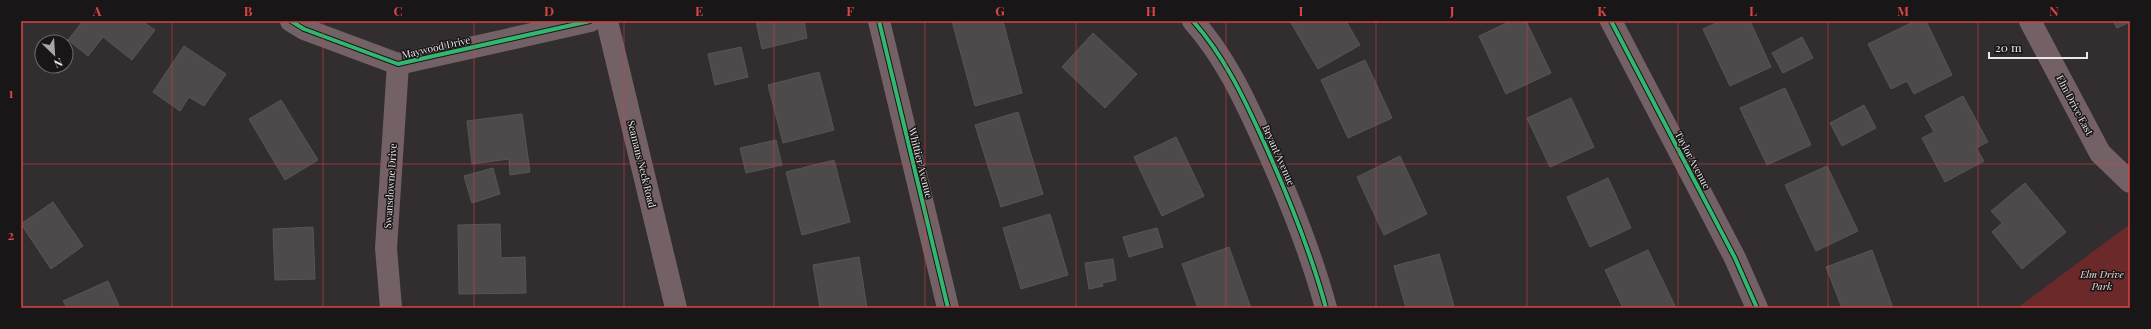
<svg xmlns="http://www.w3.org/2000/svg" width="2151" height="329" font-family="'Playfair Display',serif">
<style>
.green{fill:#6b292a}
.building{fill:#4d4a4c;stroke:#585557}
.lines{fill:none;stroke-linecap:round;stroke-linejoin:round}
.minor{stroke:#736166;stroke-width:22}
.major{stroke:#736166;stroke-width:22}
.cycleway-casing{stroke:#191617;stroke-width:6}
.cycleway{stroke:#33b770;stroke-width:4}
.grid{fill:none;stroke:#d94445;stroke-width:1;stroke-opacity:0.55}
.labels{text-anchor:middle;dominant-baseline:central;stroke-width:3;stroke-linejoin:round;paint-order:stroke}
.street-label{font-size:10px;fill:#ebe6e8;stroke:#191617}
.park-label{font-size:10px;font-style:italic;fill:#f5dad8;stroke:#191617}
.neatline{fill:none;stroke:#d94445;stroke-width:1.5}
.grid-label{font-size:13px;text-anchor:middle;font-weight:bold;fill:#d94445}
</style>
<rect width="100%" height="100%" fill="#322e30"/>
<path class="green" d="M2129,225L2130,308H2017Z"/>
<path class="building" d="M83,21H142L155,30L132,60L103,37L88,56L68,40Z
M756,21H804L807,38L762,49Z
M952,21H1003L1022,93L975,106Z
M1290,21H1346L1360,45L1318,69Z
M1511,21H1526L1551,73L1506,94L1479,36Z
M1720,21H1750L1771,67L1730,86L1703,29Z
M1915,21H1926L1952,75L1914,94L1907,81L1891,89L1868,44Z
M2113,21H2130V22L2117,28Z
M1093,33L1137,74L1105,108L1062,67Z
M1802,37L1813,58L1783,73L1772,53Z
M184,46L226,74L204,106L189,97L180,111L153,92Z
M741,47L748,77L715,85L708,54Z
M1365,60L1392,118L1348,138L1321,80Z
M819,72L834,130L783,143L768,85Z
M1785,88L1811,145L1767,165L1740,108Z
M1963,96L1988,142L1976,148L1984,161L1945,182L1922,138L1934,132L1925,116Z
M1571,98L1594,147L1550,167L1527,118Z
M281,100L318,160L285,180L249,119Z
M1864,105L1876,128L1842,146L1830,123Z
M1018,112L1043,194L1001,207L975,125Z
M522,114L530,172L510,175L509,159L472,164L467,121Z
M1176,137L1204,196L1162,216L1134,157Z
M776,140L782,165L746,173L740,148Z
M1400,156L1427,214L1384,235L1357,177Z
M834,160L850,222L802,235L786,172Z
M1827,166L1858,231L1816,251L1785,185Z
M493,168L500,194L472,203L464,176Z
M1608,178L1631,228L1590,247L1567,197Z
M2025,183L2066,232L2022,269L1992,232L2002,223L1991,211Z
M53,202L83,246L51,269L21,224Z
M1050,214L1068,275L1021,289L1003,228Z
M500,224L501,258L525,257L526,293L459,294L458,225Z
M313,227L315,279L275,280L273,229Z
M1157,228L1163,247L1129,257L1123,237Z
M1229,247L1251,308H1198L1182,264Z
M1648,250L1676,308H1623L1605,270Z
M1872,250L1893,308H1842L1826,267Z
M1439,254L1454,306L1447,308H1406L1394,266Z
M859,257L867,308H820L813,265Z
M1113,259L1116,280L1102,283L1103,286L1089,289L1085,263Z
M108,281L120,308H67L63,301Z"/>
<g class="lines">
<path class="minor" d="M291,21L304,29L398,64L590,21
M879,21L948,308
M1193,21C1224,56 1243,96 1262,138C1287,193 1310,249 1326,308
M1611,21L1735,258L1757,308
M2030,21L2100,153L2130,182
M391,308L386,248L398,64"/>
<path class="major" d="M607,21L676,308"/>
<g class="cycleway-casing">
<path id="cycleway" d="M291,21L304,29L398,64L590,21
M879,21L948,308
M1193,21C1224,56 1243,96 1262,138C1287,193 1310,249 1326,308
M1611,21L1735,258L1757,308"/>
</g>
<use href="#cycleway" class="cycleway"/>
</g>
<path class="grid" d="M172,21V308M323,21V308M474,21V308M624,21V308M774,21V308M925,21V308M1076,21V308M1226,21V308M1376,21V308M1527,21V308M1678,21V308M1828,21V308M1978,21V308M21,164H2130"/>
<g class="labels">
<g class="street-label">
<text transform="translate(436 47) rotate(-13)">Maywood Drive</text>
<text transform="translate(2075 105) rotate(62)">Elm Drive East</text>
<text transform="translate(1279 155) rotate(66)">Bryant Avenue</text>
<text transform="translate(1693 160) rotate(62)">Taylor Avenue</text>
<text transform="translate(921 163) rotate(76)">Whittier Avenue</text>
<text transform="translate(642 164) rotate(76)">Seamans Neck Road</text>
<text transform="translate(390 186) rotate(-86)">Swansdowne Drive</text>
</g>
<g class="park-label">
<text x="2102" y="274">Elm Drive<tspan x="2102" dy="12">Park</tspan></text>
</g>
</g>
<rect width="2151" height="329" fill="none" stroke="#191617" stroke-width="44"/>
<g transform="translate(54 54) rotate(155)"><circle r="19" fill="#191617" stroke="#6d696b"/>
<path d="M0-3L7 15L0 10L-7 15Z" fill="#aaa6a8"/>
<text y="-6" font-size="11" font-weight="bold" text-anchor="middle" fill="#ebe6e8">N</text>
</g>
<path d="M1989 52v6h98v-6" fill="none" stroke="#ebe6e8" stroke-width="2"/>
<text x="1995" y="52" font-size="12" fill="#ebe6e8" stroke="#191617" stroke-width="3" paint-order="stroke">20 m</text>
<rect x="22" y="22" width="2107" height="285" class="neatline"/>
<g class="grid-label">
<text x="97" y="16">A</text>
<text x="248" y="16">B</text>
<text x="398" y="16">C</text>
<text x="549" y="16">D</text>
<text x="699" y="16">E</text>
<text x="850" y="16">F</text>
<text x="1000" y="16">G</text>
<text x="1151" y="16">H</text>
<text x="1301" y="16">I</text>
<text x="1452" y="16">J</text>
<text x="1602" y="16">K</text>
<text x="1753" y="16">L</text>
<text x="1903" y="16">M</text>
<text x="2054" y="16">N</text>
<text x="11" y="98">1</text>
<text x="11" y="240">2</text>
</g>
</svg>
